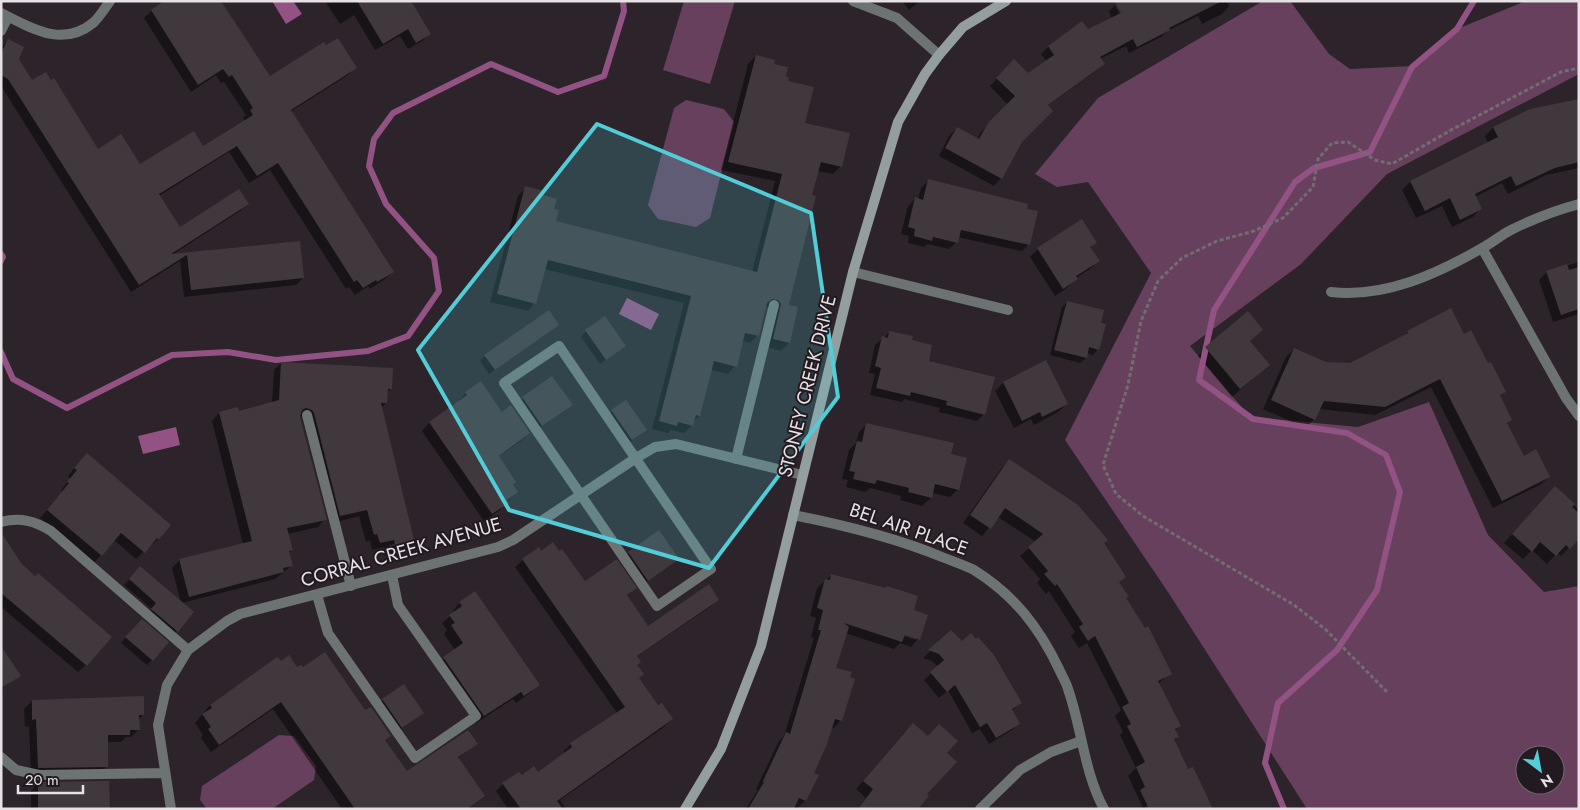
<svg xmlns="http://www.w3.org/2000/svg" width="1580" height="810" font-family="Jost,sans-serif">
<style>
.green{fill:#66405d;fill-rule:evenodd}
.water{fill:#925283}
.shadow{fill:#0007;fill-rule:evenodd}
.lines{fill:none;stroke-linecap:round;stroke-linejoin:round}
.stream{stroke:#925283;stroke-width:6}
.building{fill:#41383e}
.path{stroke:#736c71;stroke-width:3;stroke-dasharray:4 2.5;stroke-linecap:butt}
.lane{stroke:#6d7373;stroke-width:10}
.street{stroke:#6d7373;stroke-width:10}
.secondary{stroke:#959e9f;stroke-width:10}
.marked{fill:#52ccd6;fill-opacity:0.2;stroke:#52ccd6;stroke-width:4;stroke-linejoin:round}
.labels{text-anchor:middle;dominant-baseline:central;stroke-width:4;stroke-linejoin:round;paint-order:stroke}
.street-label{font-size:19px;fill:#e6e1e5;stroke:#221a20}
</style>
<rect width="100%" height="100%" fill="#2c242a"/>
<path class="green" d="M684,1H735L710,84L663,70Z
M1263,1H1290L1329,54L1350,69L1413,66L1457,29L1526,1H1579V74L1387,174L1301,264L1190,346L1250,417L1358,427L1429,402L1488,535L1544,592L1579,586V809H1307L1168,592L1065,440L1151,273L1088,182L1057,187L1035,174L1098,98ZM1525,755H1555V785H1525Z
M686,100L724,109L734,122L710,218L696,227L658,219L648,205L674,108Z
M279,735L294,736L316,766L314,780L272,809H207L200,800L202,786Z"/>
<path class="water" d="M272,1H293L302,14L286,24Z
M627,298L659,314L651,330L619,314Z
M176,427L180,445L143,454L138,436Z"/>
<path class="shadow" d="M167,1L270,78L355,67L348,75L290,112L392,272L385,279L370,289L368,286L355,295L349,287L346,289L270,170L249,183L229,152L159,196L180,228L247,204L240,211L172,255L299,242L303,278L296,285L184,297L180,261L131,292L1,86V47L8,41L32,82L98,151L140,166L203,148L245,121L243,118L246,115L224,82L221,83L216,75L191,92L144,18L151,11Z
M325,1H410L430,33L422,41L408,49L400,36L375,50L354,15L340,24Z
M902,1H920L909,10Z
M1121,1H1227L1229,6L1222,14L1202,24L1198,16L1167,31L1161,37L1129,53L1126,46L1100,59L1104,64L1096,71L1047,106L1021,141L1001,178L994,186L939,156L949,136L957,128L977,139L981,132L1008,105L990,86L1014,61L1027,75L1047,62L1041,54L1048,47L1082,23L1088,31L1112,19L1109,11L1115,5L1122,19L1125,18L1118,5H1115Z
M756,56L773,65L784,77L804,124L841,166L833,174L817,171L787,306L797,308L789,343L781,351L766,347L771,307L765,306L758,335L750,343L742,341L735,366L728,374L711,370L699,416L693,422L692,425L684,433L671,430L668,433L652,429L684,303L544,269L535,303L528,311L490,302L518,196L526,188L542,196L553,210L555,222L752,272L775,181L721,170L748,64Z
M1579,100V168L1546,175L1508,194L1502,183L1475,197L1481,208L1473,217L1452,227L1442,206L1416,218L1402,190L1410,182L1488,143L1485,136L1493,128L1530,110Z
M928,181L1029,244L1022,251L957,237L956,242L949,249L928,244L924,247L908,243L909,236L901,234L908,206L915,199L918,200L921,188Z
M1095,242L1090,248L1098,261L1090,269L1076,278L1068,287L1055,296L1030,257L1038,249Z
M1579,260V314L1553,322L1539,280L1547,272L1576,263Z
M1067,302L1099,324L1098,349L1093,355L1087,353L1086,358L1080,363L1050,355L1062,307Z
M1248,313L1249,342L1268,365L1232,397L1198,356Z
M558,325L489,374L480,361L485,356Z
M586,331L624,346L600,364L581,337Z
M890,332L927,362L984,414L977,421L939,412L940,408L904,399L902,402L870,395L875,374L869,373L875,345Z
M1408,332L1464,336L1488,365L1504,392L1499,397L1511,420L1507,424L1523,457L1549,477L1540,485L1493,508L1431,387L1375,415L1319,409L1314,419L1306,428L1263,409L1286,357L1294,349L1326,363L1350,364L1401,338Z
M1046,362L1067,404L1058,412L1034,425L1031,419L1014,428L995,391L1003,383Z
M281,363L391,389L386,393V403L381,408L413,539L405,547L388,552L386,547L372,550L370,540L366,542L359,516L333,523L304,417L299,416L325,519L318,527L288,534L292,550L288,553L291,566L275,579L182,603L193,613L171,636L146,615L152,609L124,585L135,573L181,603L172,568L180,560L243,544L212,421L219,413L238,412L272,403L274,370ZM406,541V543L389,547V545Z
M466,393L502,413L529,433L521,441L498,457L517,491L500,510L484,521L422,431L429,423L460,402L459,400Z
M523,398L571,405L566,410L536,430L518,404Z
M612,411L645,430L626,445L607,417Z
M867,424L950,455L958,489L950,497L932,493L931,498L922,506L900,500L901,496L870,488L866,492L846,487L848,480L842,479L849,450L856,443L859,432Z
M1009,461L1103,543L1125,577L1118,583L1127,597L1125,599L1170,673L1158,684L1179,726L1175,731L1178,736L1173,741L1149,805L1143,808L1128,776L1136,768L1120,735L1123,732L1115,716L1121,710L1087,643L1079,648L1071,636L1075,632L1049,591L1046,594L1037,583L1040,579L1020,556L1036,542L998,517L982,536L963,523L1001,469Z
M79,462L158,539L151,546L150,545L136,559L114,540L94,563L40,518L63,492L61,490L70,479L68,476Z
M1555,488L1579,510V537L1561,556L1557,553L1547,564L1532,550L1523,559L1504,543Z
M1,542L86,665L78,672L1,607Z
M541,552L584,583L635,588L627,596L648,628L718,599L710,607L636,657L638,679L658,707L672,719L664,727L560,800L566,809H508L496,791L503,784L521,777L537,774L565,754L563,752L571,744L617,713L515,567L523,560Z
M629,553L678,559L642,585L624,558Z
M832,575L912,611L918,639L911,647L900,643L894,649L845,633L834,668L841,720L834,728L831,727L812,773L817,776L805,801L797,808L793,807L792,809H746L758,790L756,789L779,741L784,736L814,638L811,637L816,618L810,616L817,588ZM899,631L916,637V640L898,634Z
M460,603L538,685L531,692L516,703L513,699L476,723L436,666L455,650L444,634L447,630L442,623L454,613L453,610Z
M136,626L152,660L147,665L121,643Z
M951,632L1020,703L1012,711L1019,724L1012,730L989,744L980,729L972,733L948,690L939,698L924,680L938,667L932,661L923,658Z
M1,648L19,676L1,689Z
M277,658L280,663L297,669L365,712L389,736L385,740L407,773L476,743L458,758L484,796L468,809H342L273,709L211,752L201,738L203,735L195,723L210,705Z
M383,700L423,713L397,732L378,705Z
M32,701L143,715L138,720L139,729L131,737H126L121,742H107V766L100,774L31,775L29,726L25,727L24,709Z
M905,732L946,753L917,809H858L866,798L856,789Z
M38,783L109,807L108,809H31V791Z"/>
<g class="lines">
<path class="stream" d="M1,254L3,257L1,261
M1,352L13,379L67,408L172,355L228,352L276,360L368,351L408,336L439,291L434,258L386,204L369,166L374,139L393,113L491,64L558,92L604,76L624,11L623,1
M1284,809L1265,763L1278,703L1337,650L1377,590L1400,492L1386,455L1347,433L1253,419L1199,380L1214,310L1295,182L1314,168L1370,152L1412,67L1457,29L1474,1"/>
</g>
<path class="building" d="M164,1H221L270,76L324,42L326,45L338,38L357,68L291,110L394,272L377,282L376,280L363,288L357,280L354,282L278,163L257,176L237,146L159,194L180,227L239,189L249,204L171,254L300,241L304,278L191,290L187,255L139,285L8,79L1,75V53L8,39L24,47L19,59L32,80L46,72L51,80L54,78L98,149L121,134L140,164L194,131L203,146L253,115L250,110L253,108L232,75L229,77L223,69L198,85L151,10Z
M357,1H411L431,34L416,43L408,29L383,44Z
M1114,1H1222L1169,28L1170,30L1137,47L1133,39L1100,57L1105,64L1048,105L1053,111L1022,142L1002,179L945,148L957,127L979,139L988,123L1015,96L996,78L1014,59L1028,73L1054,55L1048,46L1082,21L1088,29L1121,13Z
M756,55L775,60L774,64L788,67L786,76L789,78L788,81L814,87L805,123L850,133L842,167L821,162L812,195L816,196L789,305L798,307L790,343L773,339L781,304L778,300L772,299L767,303L759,336L745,333L737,367L714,361L700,416L696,415L693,426L678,422L677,426L659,421L691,296L548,260L536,304L497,294L525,186L544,191L543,195L557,199L554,209L559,210L556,221L757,272L782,174L728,162Z
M1579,99V162L1555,168L1516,186L1511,176L1475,194L1482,209L1460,220L1450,198L1425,211L1410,181L1498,137L1493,127L1530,109Z
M928,179L1028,204L1027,209L1038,211L1030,245L961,230L958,243L933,237L932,241L914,236L915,229L908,227L915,197L923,200Z
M1082,219L1097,243L1090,247L1100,261L1076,276L1078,279L1063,289L1037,248Z
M1567,264L1569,270L1579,267V309L1561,315L1546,271Z
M1067,301L1104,310L1101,323L1106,324L1099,350L1089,347L1087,358L1054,350Z
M1451,308L1464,334L1471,330L1488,363L1491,362L1506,392L1500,395L1512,420L1507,423L1524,456L1536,449L1550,477L1502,501L1440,379L1385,407L1324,401L1315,420L1271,400L1294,348L1326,362L1350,363L1408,333L1407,331Z
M549,310L559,325L495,370L484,355Z
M1248,311L1263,330L1250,341L1270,365L1240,389L1205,347Z
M605,316L626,346L606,360L585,330Z
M889,331L913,336L912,340L932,345L929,361L995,377L985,415L946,405L947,401L911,392L910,396L876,388L881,368L875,366L882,336L888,338Z
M1046,360L1068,404L1042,417L1040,412L1022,421L1003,382Z
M281,362L393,368L392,389H388L387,403H381L414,540L395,545L394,540L380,543L377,534L374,535L367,510L340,516L314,413L312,410L306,408L302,410L300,417L327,520L287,528L293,550L289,551L293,566L283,568L284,572L189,597L179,559L252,541L219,412L238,407L239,411L279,400Z
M552,376L573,405L542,426L522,397Z
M481,381L502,412L511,405L530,433L499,456L516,482L513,484L518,492L507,500L509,503L492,514L429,422L467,395L465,392Z
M626,400L647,430L632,440L611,410Z
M866,423L954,443L951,454L967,458L959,490L935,484L932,498L908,492L909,488L877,480L875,484L853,479L855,472L849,471L857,441L862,442Z
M87,453L171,525L159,539L157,538L145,553L121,533L102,556L47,510L69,483L67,482L77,470L74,468Z
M1009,459L1078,505L1108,540L1104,543L1126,577L1119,582L1129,597L1126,598L1145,628L1148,626L1172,674L1158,681L1181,726L1175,729L1179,737L1174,739L1188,769L1193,767L1213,809H1149L1140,790L1145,787L1136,767L1145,762L1127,726L1131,724L1122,707L1129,703L1095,636L1088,641L1079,627L1083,624L1057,584L1055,586L1044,574L1048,571L1028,547L1043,534L1005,508L991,529L970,515Z
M1555,486L1575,504L1572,507L1579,513V539L1570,549L1566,545L1556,556L1540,542L1532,552L1512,534Z
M659,530L679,559L648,581L628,552Z
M1,532L21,563L35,576L38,573L112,637L87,666L1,593Z
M553,542L559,551L562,549L585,581L617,559L637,588L627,595L648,626L709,584L719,600L637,656L641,662L637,665L644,674L639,678L658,705L662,703L673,719L557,801L563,809H521L502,783L519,772L522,775L534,766L538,772L572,747L570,743L625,707L522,559L539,547L541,551Z
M140,566L194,612L178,632L151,609L156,603L129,579Z
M831,574L886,588L887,586L918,596L914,610L928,615L920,640L905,635L902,642L844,623L849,627L836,668L852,672L850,677L855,679L842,721L835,719L827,744L814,773L819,775L806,801L799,798L794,809H748L764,782L763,781L786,732L790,734L821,630H818L823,610L817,608L825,579L830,580Z
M475,591L540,685L524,696L521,692L484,716L443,657L463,643L451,625L455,623L449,615L462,606L459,602Z
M142,619L169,642L153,661L125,637Z
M951,630L962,641L971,633L976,639L978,637L994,655L1022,703L1012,709L1020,724L996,738L987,723L980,727L955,685L947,692L930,672L944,660L939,654L928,650Z
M1,646L21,676L1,688Z
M325,652L365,710L371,707L391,736L385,740L407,771L468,730L478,744L458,757L485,796L467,809H355L281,702L219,745L208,729L211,727L202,714L212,708L210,705L277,657L281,661L289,655L297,667L301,665L303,667Z
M404,684L424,713L402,728L382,699Z
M144,696V715H139L140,730H130V735H108V767L38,768L36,719L32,720V700Z
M913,723L928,736L939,724L958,741L947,753L957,762L927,794L929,796L918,809H858L873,789L863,781Z
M109,781L110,808L38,809V782Z"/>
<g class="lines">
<path class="path" d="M1387,692L1325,629L1294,605L1143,516L1116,494L1103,465L1128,385L1141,321L1158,281L1182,258L1217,241L1254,231L1283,218L1313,187L1318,159L1332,143L1348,142L1375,160L1392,164L1451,130L1561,72L1579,68"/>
<path class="lane" d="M1,31L8,17
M559,346L711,569L657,606L504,383Z
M307,415L351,586
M736,459L774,305
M317,595L328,633L415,758L476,716L398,605L392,575"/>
<path class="street" d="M853,1L897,18L939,55
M1,13C31,28 62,48 93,23C99,18 105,8 110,1
M1482,248L1566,398L1579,416
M853,272L1008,310
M1331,292C1385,298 1437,274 1482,248C1492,243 1501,235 1511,230C1533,219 1556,210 1579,204
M793,515C844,525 894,537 942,557C952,561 964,565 974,570C1014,595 1039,627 1059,669C1062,676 1066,682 1068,689C1082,729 1084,772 1104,809
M1,522C20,517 35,521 51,531L188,650
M1,757L16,770L39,775L164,773
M171,809L158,725L167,685L188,650L227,621L240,614L498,547L513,540L636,458L655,447L676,444L802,475
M980,809L1020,770L1051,752L1081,741"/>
<path class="secondary" d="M685,809L721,749L761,646L853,272L898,122L925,74L939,55L963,27L1006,1"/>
</g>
<path class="marked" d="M597,124L811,213L838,397L709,568L509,510L418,350Z"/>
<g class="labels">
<g class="street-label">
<text transform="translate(807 386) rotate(-76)">STONEY CREEK DRIVE</text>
<text transform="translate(909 529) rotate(19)">BEL AIR PLACE</text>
<text transform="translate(401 552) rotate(-16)">CORRAL CREEK AVENUE</text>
</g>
</g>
<rect width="1580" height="810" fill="none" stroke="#e6e1e5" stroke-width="5"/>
<g transform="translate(1540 770) rotate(148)"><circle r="24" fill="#221a20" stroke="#706a6f"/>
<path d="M0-4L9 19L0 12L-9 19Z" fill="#52ccd6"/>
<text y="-8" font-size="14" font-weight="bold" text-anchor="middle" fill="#e6e1e5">N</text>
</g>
<path d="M18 785v8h65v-8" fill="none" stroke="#e6e1e5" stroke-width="2.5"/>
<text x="25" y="785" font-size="15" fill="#e6e1e5" stroke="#221a20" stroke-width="4" paint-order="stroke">20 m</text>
</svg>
